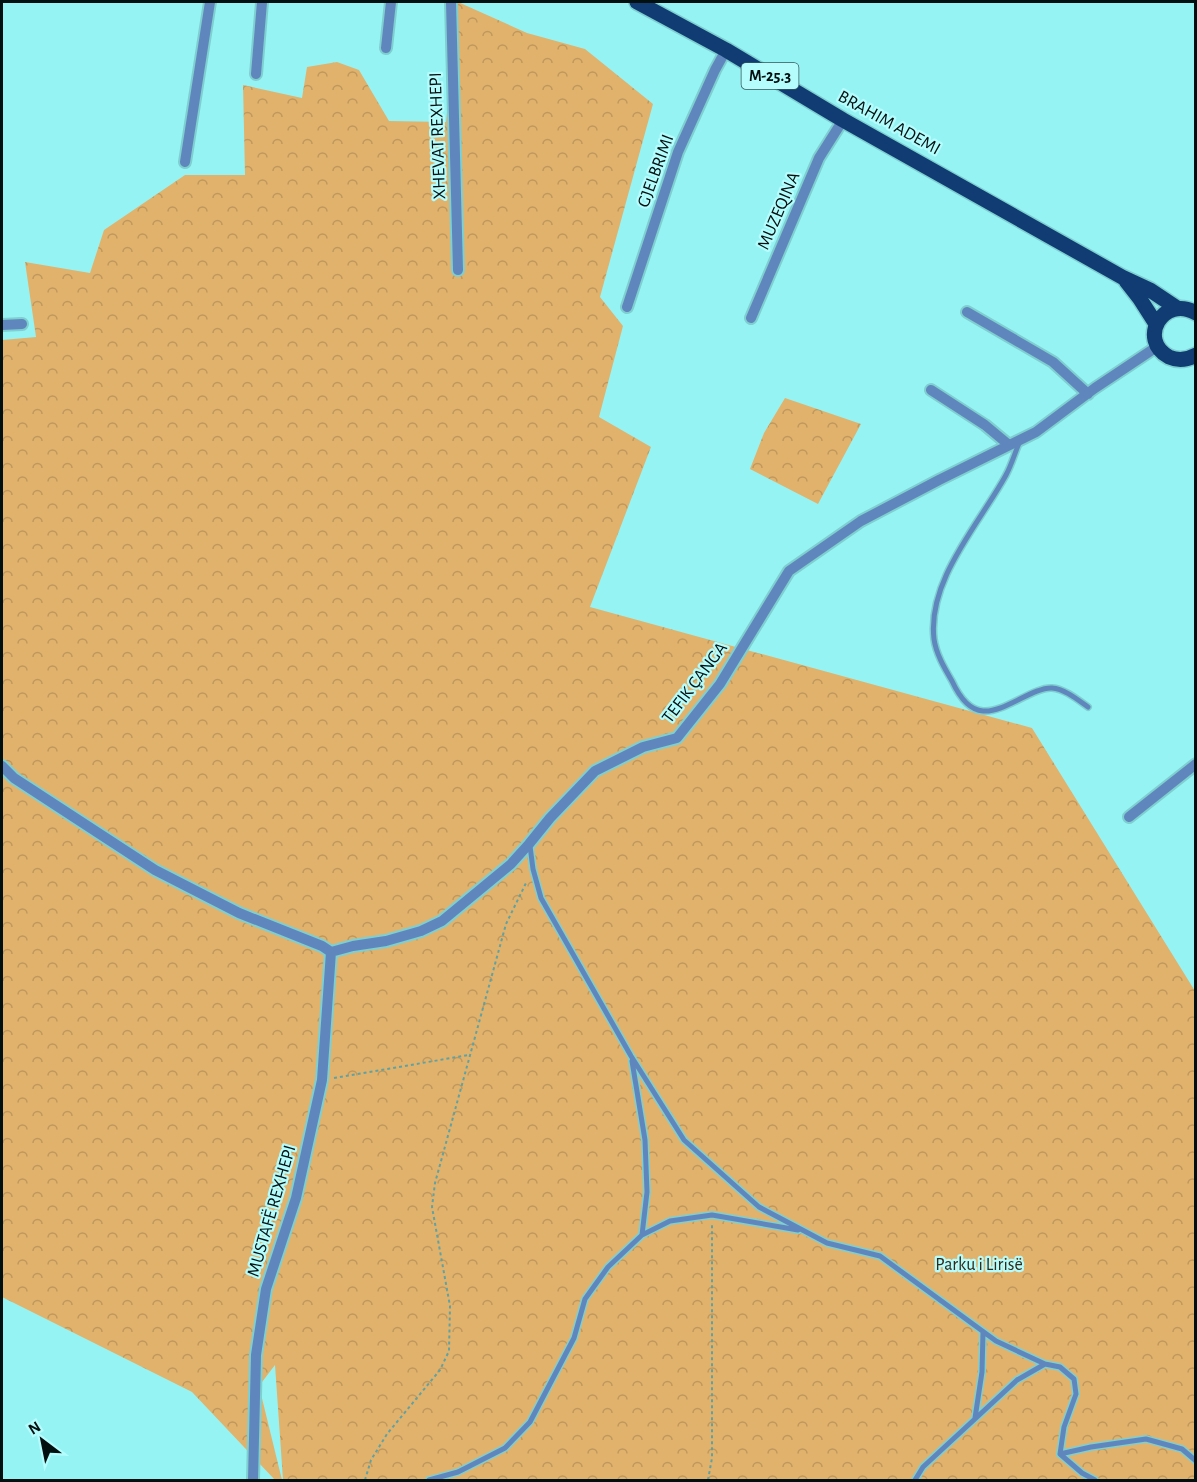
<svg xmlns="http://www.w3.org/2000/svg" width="1197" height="1482" font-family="'Alegreya Sans',sans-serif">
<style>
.forest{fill:url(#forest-crowns)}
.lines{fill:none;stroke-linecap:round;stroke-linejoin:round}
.lane-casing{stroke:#7ecfd0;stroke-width:8}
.street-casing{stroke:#7ecfd0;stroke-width:14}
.primary-casing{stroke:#7ecfd0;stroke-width:18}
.path{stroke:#60a2a3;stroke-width:2;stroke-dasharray:3 3;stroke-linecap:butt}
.lane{stroke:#6087bd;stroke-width:5}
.street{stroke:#6087bd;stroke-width:10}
.primary{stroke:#103c73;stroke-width:15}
.labels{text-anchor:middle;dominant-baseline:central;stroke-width:4.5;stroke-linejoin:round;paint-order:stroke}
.shield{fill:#b5fdfd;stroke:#365758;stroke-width:1.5}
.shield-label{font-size:16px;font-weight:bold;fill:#001011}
.street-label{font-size:18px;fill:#001011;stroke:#b5fdfd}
.park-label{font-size:18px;fill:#352816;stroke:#b5fdfd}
</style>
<defs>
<pattern id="forest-crowns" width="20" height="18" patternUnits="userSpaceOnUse" patternTransform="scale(1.5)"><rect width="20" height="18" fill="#e1b26c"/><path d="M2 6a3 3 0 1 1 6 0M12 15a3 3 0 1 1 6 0" fill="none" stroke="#bf985d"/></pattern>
</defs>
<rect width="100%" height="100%" fill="#96f3f4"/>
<path class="forest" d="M458,2L527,33L585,49L653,104L600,297L623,326L599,417L651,447L590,607L1032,728L1195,991V1480H283L275,1365L259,1386L282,1480H275L192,1392L2,1297V340L36,337L25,262L90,273L104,230L185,175H245L243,85L302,98L307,67L337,62L359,70L389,121L446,122Z
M785,398L861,424L818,504L750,469L764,433Z"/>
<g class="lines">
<g class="lane-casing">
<path id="lane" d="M1020,441C1015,452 1012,464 1006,475C980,523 927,580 934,639C936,654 945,669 952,681C958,694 968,710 983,711C1004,713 1033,687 1052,688C1065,689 1078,700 1088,707
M530,846L533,869L541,898L631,1056L684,1140L759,1207L827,1243L880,1256L996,1341L1045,1364L1060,1367L1074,1379L1076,1394L1064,1427L1060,1454L1082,1473L1095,1480
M632,1061L645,1140L647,1192L642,1235
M975,1418L982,1372L983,1332
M1060,1454L1091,1447L1146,1439L1182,1449L1196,1461
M429,1480L458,1472L505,1448L530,1422L574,1338L585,1299L608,1267L642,1235L670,1221L712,1215L798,1230
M915,1480L923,1467L1017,1380L1045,1364"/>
</g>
<g class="street-casing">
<path id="street" d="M451,2L458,270
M386,48L391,2
M256,74L262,2
M185,162L210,2
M627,307L678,152L715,70L726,50
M967,312L1053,362L1088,394
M751,318L819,158L843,120
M2,325L22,324
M931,390L985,425L1009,445
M2,766L14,778L155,870L239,913L322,946L331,952
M1129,817L1196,764
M331,952L353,946L386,941L421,931L442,921L511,864L529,844L550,818L595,771L643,747L677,738L720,684L789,571L861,521L939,480L1036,432L1095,388L1158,346
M253,1480L256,1355L266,1289L296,1198L322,1080L331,952"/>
</g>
<g class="primary-casing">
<path id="primary" d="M637,2L726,50L843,120L1122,277L1150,290L1177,308
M1126,281L1140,299L1156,324
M1196,313C1163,294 1137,340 1169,357C1178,361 1187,360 1196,355"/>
</g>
<path class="path" d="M334,1078L469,1055
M365,1480L371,1460L387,1434L440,1370L449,1351L450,1306L432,1207L435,1183L506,924L527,881
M708,1480L712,1458V1224"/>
<use href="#lane" class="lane"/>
<use href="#street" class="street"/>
<use href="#primary" class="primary"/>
</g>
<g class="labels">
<rect class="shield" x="741.5" y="63" width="57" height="26" rx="4.5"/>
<g class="shield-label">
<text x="770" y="76">M-25.3</text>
</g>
<g class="street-label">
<text transform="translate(889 123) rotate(29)">BRAHIM ADEMI</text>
<text transform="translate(438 136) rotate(-92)">XHEVAT REXHEPI</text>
<text transform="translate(656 171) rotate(-70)">GJELBRIMI</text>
<text transform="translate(779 211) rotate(-67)">MUZEQINA</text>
<text transform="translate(695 683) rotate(-53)">TEFIK ÇANGA</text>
<text transform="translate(272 1211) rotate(-74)">MUSTAFË REXHEPI</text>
</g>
<g class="park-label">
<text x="979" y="1265">Parku i Lirisë</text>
</g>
</g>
<rect width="1197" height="1482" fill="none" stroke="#001011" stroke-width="6"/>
<g transform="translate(42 1440) rotate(328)" stroke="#b5fdfd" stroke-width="4.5" paint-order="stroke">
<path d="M0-4.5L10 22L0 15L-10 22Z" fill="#001011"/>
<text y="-9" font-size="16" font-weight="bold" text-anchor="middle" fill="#001011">N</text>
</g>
</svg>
